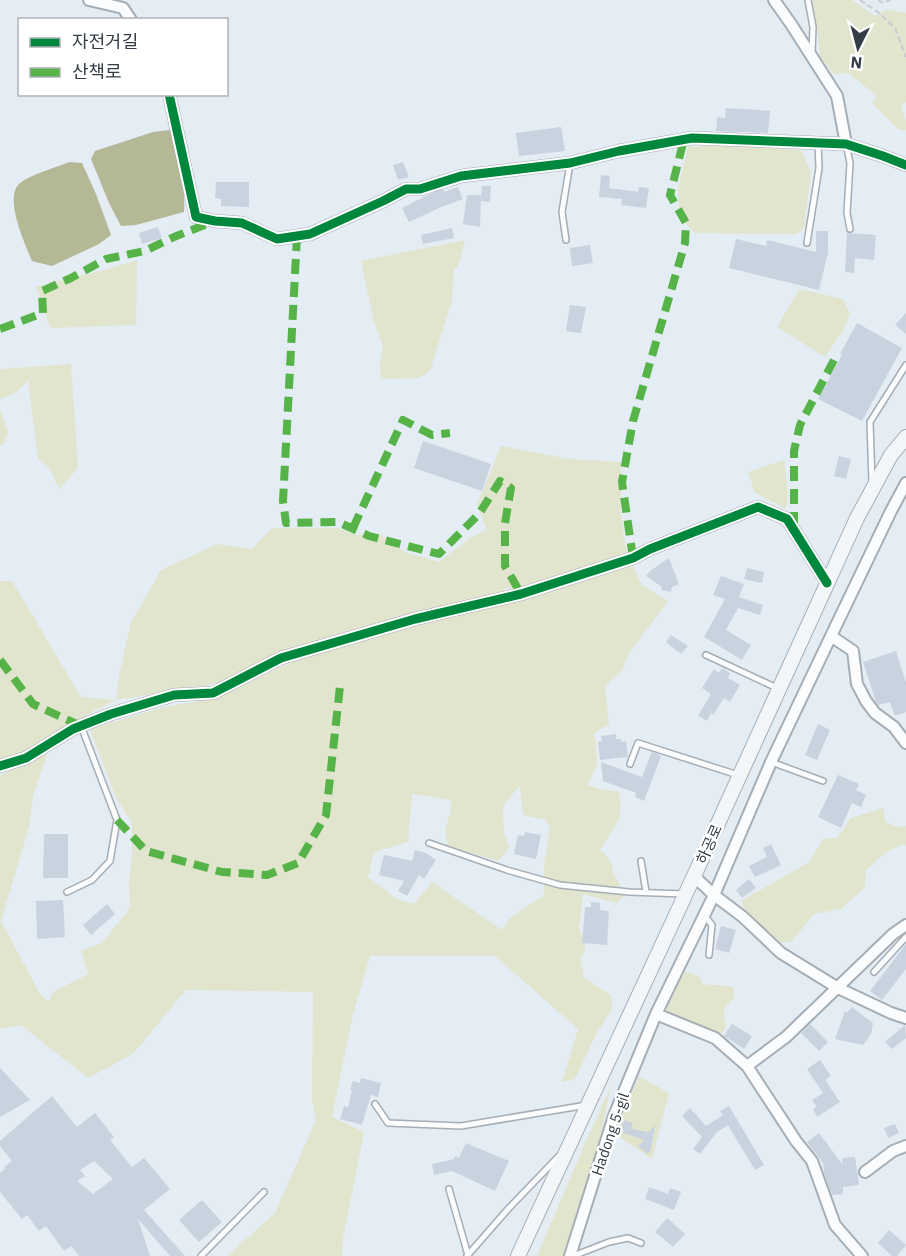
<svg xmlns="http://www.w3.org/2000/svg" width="906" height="1256" font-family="'IBM Plex Sans','Noto Sans KR',sans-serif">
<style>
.green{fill:#e1e5cd;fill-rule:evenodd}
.water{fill:#b5b895}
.building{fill:#c9d3df;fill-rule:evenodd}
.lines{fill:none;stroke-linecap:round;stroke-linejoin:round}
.lane-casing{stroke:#a5adb5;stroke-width:8}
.street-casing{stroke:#a5adb5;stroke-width:14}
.secondary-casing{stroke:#a5adb5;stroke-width:16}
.path{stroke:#c8ccd0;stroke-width:2;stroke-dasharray:6 3;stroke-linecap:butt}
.lane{stroke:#fbfcfd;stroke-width:5}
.street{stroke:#fbfcfd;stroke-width:10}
.secondary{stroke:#f3f6f9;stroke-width:14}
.quiet{stroke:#56b347;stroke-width:8;stroke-dasharray:15 8;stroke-linecap:butt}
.cycleway-casing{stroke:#fff;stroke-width:13}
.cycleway{stroke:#00873e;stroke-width:9}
.labels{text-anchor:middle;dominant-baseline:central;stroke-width:5;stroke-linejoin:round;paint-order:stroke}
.street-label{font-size:15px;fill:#343d47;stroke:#fff}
</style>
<rect width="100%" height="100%" fill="#e4ecf4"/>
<path class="green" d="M812,0H852L875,16L887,9L906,13V102L901,105L906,121V130H899L872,103L877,96L848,73L834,74L820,57L817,27Z
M732,145L801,150L811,172L804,228L797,234L694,233L679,215L678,189L688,147Z
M465,240L458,266L454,269L452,300L430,371L417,378L381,379L380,365L383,346L374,322L361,261Z
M137,260L136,325L50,328L36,287L108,269Z
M799,289L843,299L850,314L844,329L825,357L777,327Z
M71,364L78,468L59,489L50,469L38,458L28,380L16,393L0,399V369Z
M0,409L8,432L4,444L0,446Z
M501,446L569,459L621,462V514L627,556L521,587L505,588L495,607L633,566L642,585L668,601L630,651L621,672L605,686L609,724L593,734L596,742L597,765L587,785L604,790L618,791C626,817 614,829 600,849L611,862L614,875L625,895L617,903L583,894L579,928L586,949L580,958L584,978L611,995L612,1009L596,1034L575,1079L562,1082L578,1029L495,956H370L353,1014L332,1117L364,1132L343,1239L342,1256H227L275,1213L316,1120L312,1099L313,992L186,990L133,1054L88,1078L21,1025L0,1029V775L47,754L33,796L29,827L1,921L40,994L48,1002L53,992L88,974L81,951L102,943L130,908L129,883L132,853V823L116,798L90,729L164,707L212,699L296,660L292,650L274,654L223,681L200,687L116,700L94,711L52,737L19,755L0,763V581H12L81,697L116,700L119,676L131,622L161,570L217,544L252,549L272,528H338L357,535L379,534L405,552L439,562L470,538L487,530L477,504ZM520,785L523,815L546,820L550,828L544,864V895L509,919L502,930L432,882L414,904L396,899L368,877L374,852L408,842L412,794L451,800L450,814L445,830L448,846L498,861L509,848L504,832L503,806Z
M784,460L788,494L786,509L755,493L748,472Z
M883,808L885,822L898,827L906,826V845C890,846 878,860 866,870L865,887L841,909L814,914L791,942L780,943L745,910L741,901L809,862L823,839L837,838L851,818Z
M685,971L699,976L703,984C714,986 724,984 734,988V998C725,1007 721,1011 726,1024L724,1030L718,1036L665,1013L670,996Z
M639,1076L669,1093L652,1159L615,1134Z
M611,1086L594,1168L565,1256H537L586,1141Z"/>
<path class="water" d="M170,130C178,156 186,184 184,212L136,225L121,226L109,203L91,159L95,151L153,132Z
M70,162L82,163L96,194L111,235L99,244L52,266L32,261C25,244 5,201 18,185C24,177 59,166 70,162Z"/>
<path class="building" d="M726,108L770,111L768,133L716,131L717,117L725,118Z
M561,127L565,151L519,156L516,133Z
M403,162L409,177L398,180L393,165Z
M601,175L610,176L609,188L638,192L639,187L649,188L646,208L621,205L622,199L599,197Z
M216,182H249V207L221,206V199L215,198Z
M482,186H491L490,202L481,201Z
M458,187L463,199L439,208L409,222L402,208L432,193L443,189L444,192Z
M467,195H481L480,227L463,224Z
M158,227L162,238L142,244L139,233Z
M452,228L454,238L423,244L421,235Z
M816,231H828V253L819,290L729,268L736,239L766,246L767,240L816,252Z
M847,233L876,235L874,260L855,258L854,273L845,272Z
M590,245L593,263L572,266L570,248Z
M570,305L586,307L581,333L566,331Z
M906,313V334L895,325Z
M857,323L902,348L862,421L818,399L842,355L840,354Z
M423,441L491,464L482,491L414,468Z
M839,456L851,459L846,479L834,476Z
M669,558L679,584L672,587L671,592L661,590L662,587L646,576L650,571Z
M747,568L764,572L762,583L744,579Z
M721,576L744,584L739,597L763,605L760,615L738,608L726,630L751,645L742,660L704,637L725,599L713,595Z
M671,635L688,646L681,654L666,642Z
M896,651L906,683V712L895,716L890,702L878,705L876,702L863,662Z
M722,668L730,673L728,678L740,685L730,702L724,698L713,715L711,713L707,721L698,716L711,694L702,688L714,669L719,673Z
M818,724L830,730L817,760L805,755Z
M616,734V739H621V742L626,741L628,757L600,760L598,742L602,741L601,736Z
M652,752L661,756L644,801L635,797L636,793L603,781L601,762L642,777Z
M838,775L859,784L856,790L866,795L861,807L852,803L841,828L818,817Z
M525,832L541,835L536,859L514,854L518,835L524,836Z
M44,834H68V878H43Z
M771,844L781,865L755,877L749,866L767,857L763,848Z
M415,850L426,853L436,860L424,879L419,875L407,896L398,891L404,881L379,875L384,855L412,861Z
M749,879L756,888L742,898L736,890Z
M63,900L65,937L37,939L36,901Z
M591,902L600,903V910L609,911L607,945L582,943L585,907H591Z
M107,904L115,914L91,935L83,925Z
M721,926L736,930L729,953L715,949Z
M906,944V969L882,1000L870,991Z
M852,1007L873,1023L871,1034L863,1045L835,1039L845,1011L847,1013Z
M732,1024L752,1036L744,1049L724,1036Z
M810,1024L828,1042L819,1051L801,1033Z
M905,1025L906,1038L892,1049L885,1042Z
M820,1060L831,1076L825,1080L840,1102L817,1117L813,1109L817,1107L812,1100L823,1093L807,1069Z
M0,1068L30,1100L0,1117Z
M361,1078L381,1083L378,1097L371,1095L362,1125L340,1119L344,1106L348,1107L352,1090H350L353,1081L360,1083Z
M52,1096L77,1127L95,1113L114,1137L110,1140L132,1167L144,1158L170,1189L144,1210L185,1256H170L138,1219L150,1256H79L71,1246L64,1251L46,1226L39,1231L27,1215L22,1219L0,1192V1173L5,1169L4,1167L12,1161L0,1146V1141ZM94,1161L113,1179L93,1194L77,1181L85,1176L80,1170Z
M729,1106L764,1165L755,1170L728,1125L717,1132L700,1154L693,1149L702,1137L682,1116L690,1108L706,1126L723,1115L720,1111Z
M624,1120L633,1123L631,1129L649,1132L655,1125L651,1149L648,1154L638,1146L644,1140L620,1132Z
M895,1124L899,1133L888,1138L884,1128Z
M819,1133L843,1165L842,1158L855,1157L859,1185L843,1187V1194L832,1195L824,1173L823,1163L807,1142Z
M466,1143L509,1161L495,1191L452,1171L434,1175L432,1164L454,1159L455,1156L459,1158Z
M649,1187L668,1194L670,1188L681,1192L674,1210L645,1199Z
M202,1200L222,1222L199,1242L179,1220Z
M667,1218L685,1234L673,1247L655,1232Z
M889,1230L906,1245L897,1256H892L878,1243Z"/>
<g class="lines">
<g class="lane-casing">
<path id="lane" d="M808,0L813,27L812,52
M846,144L850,163L847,213L850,229
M566,240L562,212L570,163
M807,243L819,168L818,143
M872,482L870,422L906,365
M706,655L777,688
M771,762L823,781
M630,764L638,743L738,775
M429,843L507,870L560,885L629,892L684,894
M641,861L646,892
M67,892L92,880L110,861L117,820L81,726
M705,916L712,925L709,955
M874,972L906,937
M375,1104L388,1123L461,1126L587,1105
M449,1189L468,1255
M201,1256L264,1192
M467,1256L509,1208L559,1156
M573,1256L609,1242L628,1238L641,1243"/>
</g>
<g class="street-casing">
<path id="street" d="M89,0L123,8L131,20
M774,0L791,24L837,96L846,144
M169,94L196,217L215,221L242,223L277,239L310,234L383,201L406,189H420L461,176L570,163L619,151L692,138L846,144L883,156L906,165
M906,483L891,511L831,636L853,651L857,684L866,701L875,713L894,727L906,743
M0,766L26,758L73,729L111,714L174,695L213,693L281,658L415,619L521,594L633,558L650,549L758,507L787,519L827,583
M694,876L714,895L743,917L781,953L838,988L891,1013L906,1018
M656,1014L715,1038L747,1066L796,1141L812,1161L835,1225L862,1256
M747,1066L786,1037L893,934L906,925
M865,1172L893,1151L906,1146
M570,1256L614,1116L656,1014L714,895L771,762L831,636"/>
</g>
<g class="secondary-casing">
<path id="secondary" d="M518,1256L694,876L857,518L891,455L906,437"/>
</g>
<path class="path" d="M860,0L878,12L895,28L906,57
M878,0L883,3L890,0"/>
<use href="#lane" class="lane"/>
<use href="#street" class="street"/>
<use href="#secondary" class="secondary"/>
<path class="quiet" d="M297,236L283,501L286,523L338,522L369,536L439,554L479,514L500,481L511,488L505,523V566L521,594
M0,329L43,313L42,291L71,278L106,259L145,251L174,237L212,222
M794,527V451L800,425L835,358
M353,528L403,420L432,435L450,433
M633,558L622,482L633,421L685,243L686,223L670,195L684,139
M0,660L33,704L81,726
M117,820L146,851L222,872L267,875L298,863L326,815L340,686"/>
<g class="cycleway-casing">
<path id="cycleway" d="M169,94L196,217L215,221L242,223L277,239L310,234L383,201L406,189H420L461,176L570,163L619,151L692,138L846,144L883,156L906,165
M0,766L26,758L73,729L111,714L174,695L213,693L281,658L415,619L521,594L633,558L650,549L758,507L787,519L827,583"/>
</g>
<use href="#cycleway" class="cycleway"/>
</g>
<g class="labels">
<g class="street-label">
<text transform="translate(709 844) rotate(-66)">하공로</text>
<text transform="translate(610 1134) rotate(-71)">Hadong 5-gil</text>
</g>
</g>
<rect x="18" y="18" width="210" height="78" fill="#ffffff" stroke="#aeb1b5" stroke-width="1.5"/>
<rect x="30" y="38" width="30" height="9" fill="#00873e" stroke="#aeb1b5" stroke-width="1.5"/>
<text x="72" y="48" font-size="18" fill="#343d47">자전거길</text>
<rect x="30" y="68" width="30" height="9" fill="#56b347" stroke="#aeb1b5" stroke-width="1.5"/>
<text x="72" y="78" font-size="18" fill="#343d47">산책로</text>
<g transform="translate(858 48) rotate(186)" stroke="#ffffff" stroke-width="4.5" paint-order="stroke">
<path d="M0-4.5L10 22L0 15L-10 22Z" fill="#343d47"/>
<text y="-9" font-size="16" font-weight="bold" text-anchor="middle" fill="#343d47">N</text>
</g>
</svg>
